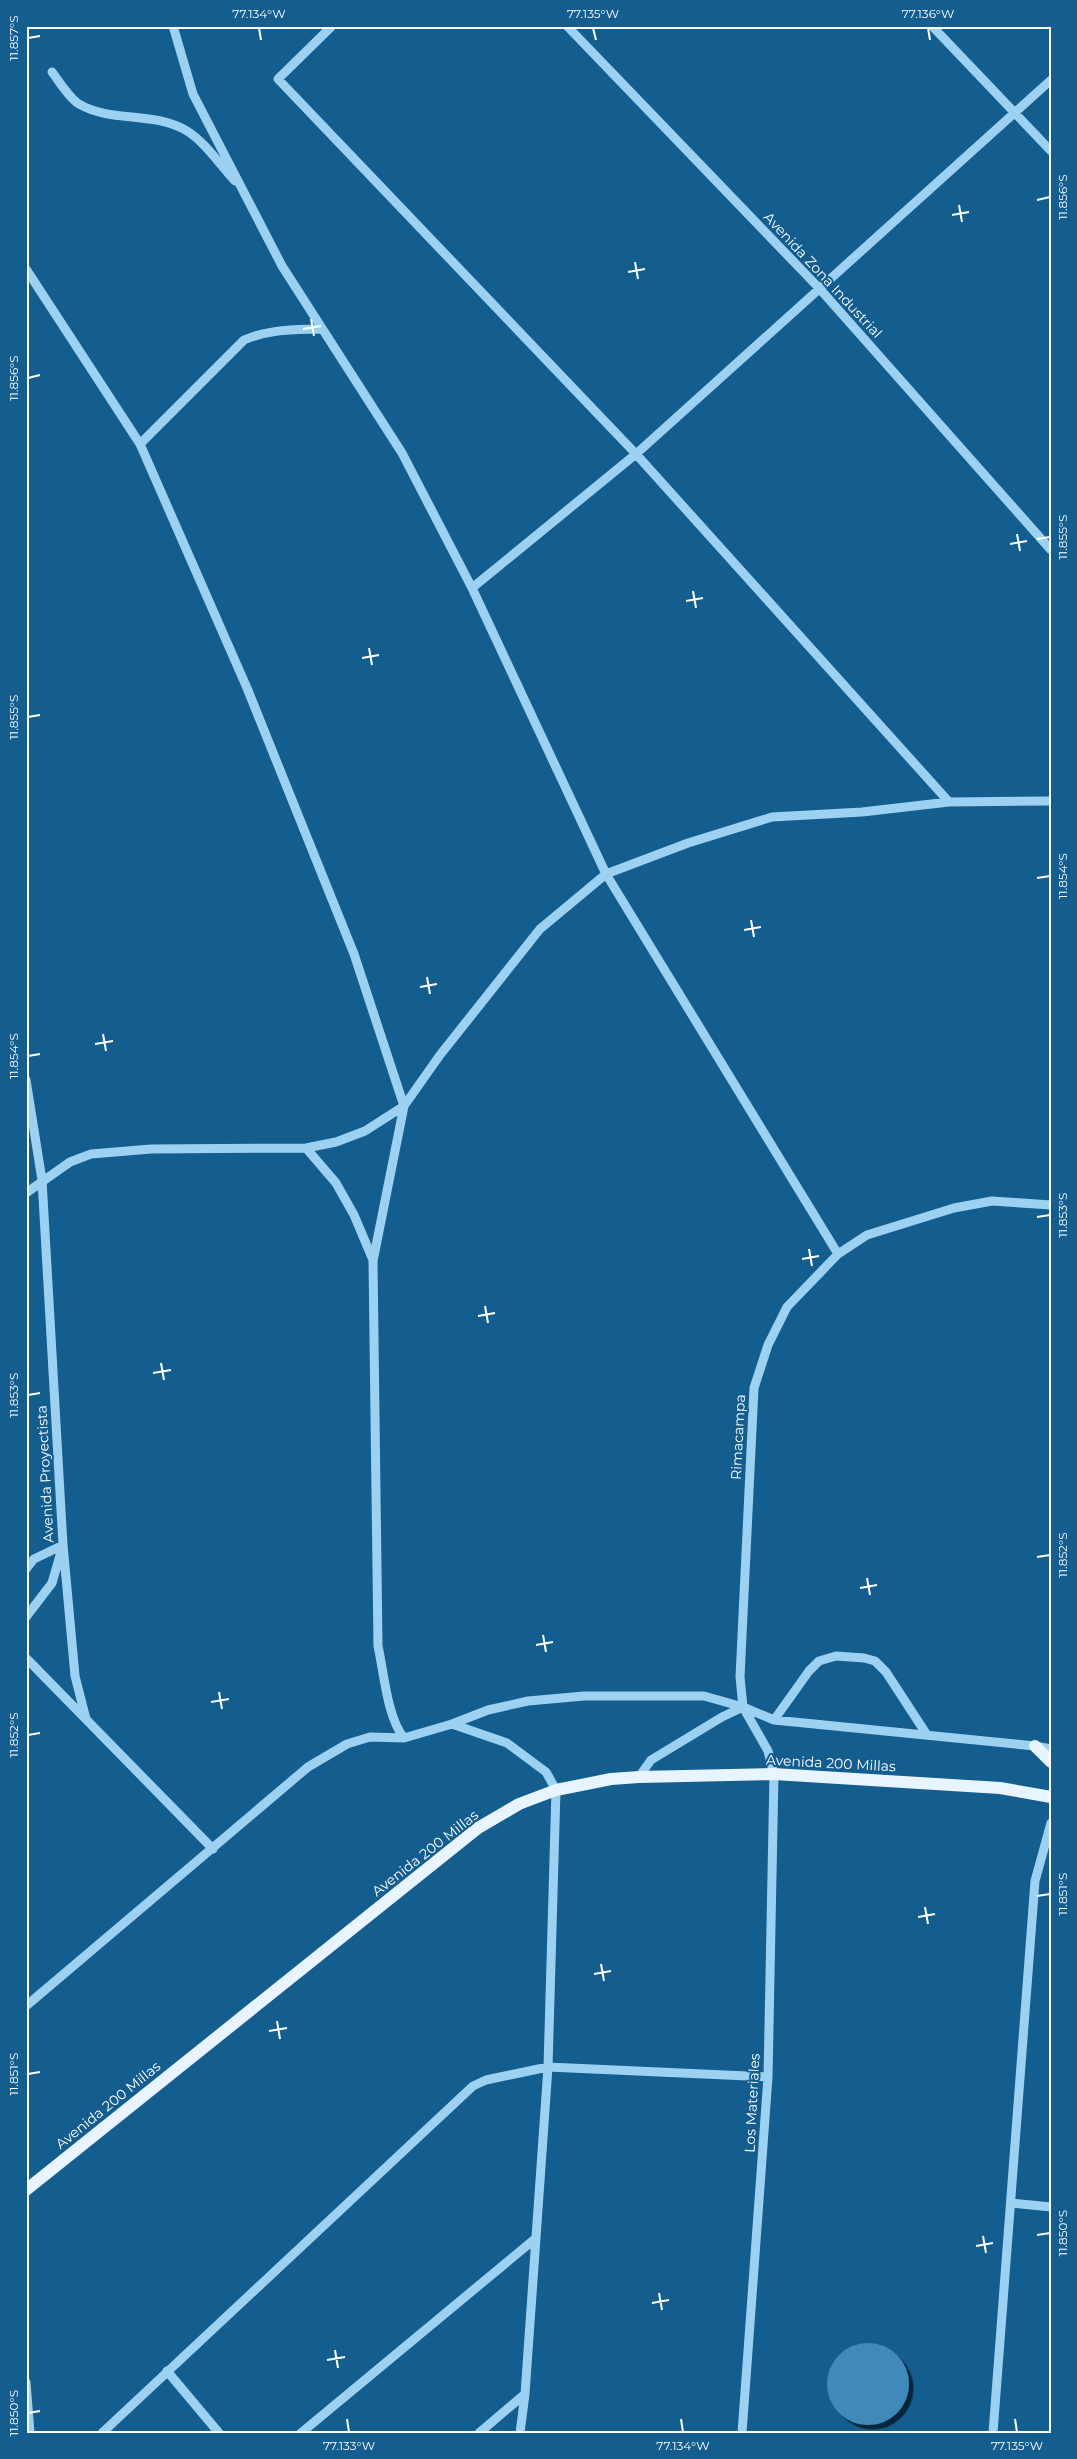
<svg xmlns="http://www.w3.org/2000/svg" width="1077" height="2459" font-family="Montserrat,sans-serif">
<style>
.building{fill:#408ab9;filter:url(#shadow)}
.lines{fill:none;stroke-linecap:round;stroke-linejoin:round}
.minor{stroke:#9dd1f1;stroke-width:9}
.major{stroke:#e8f4ff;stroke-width:12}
.ticks{fill:none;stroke:#fff;stroke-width:2}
.labels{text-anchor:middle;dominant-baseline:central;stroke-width:4;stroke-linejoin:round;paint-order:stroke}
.street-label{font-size:14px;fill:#fff;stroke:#135d8f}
.neatline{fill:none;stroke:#fff;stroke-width:2}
.ticks-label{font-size:12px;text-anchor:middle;fill:#fff}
</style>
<defs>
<filter id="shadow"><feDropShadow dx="4.5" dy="4.5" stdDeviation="0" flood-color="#0009"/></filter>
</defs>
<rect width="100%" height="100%" fill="#135d8f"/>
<path class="building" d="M827 2384a41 41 0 1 1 82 0a41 41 0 1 1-82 0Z"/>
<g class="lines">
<path class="minor" d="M173,26L193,94L282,266L402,453L472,588L606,874L838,1254
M332,26L278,79L636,454L949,802
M567,26L819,288L1051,550
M932,26L1051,151
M52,72C59,81 69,98 79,104C111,123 154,111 187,131C205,142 220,165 235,181
M26,269L140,444L247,688L354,954L404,1106L373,1261L378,1646C384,1673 387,1717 404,1738
M140,444L244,340C269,329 293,330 320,329
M472,588L636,454L1051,80
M26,1080L42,1180L63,1545L52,1583L26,1617
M306,1148L336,1183L354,1215L373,1260
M26,1193L70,1162L91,1154L151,1149L306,1148L336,1142L365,1131L404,1106L440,1055L540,929L606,874L688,843L772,817L862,812L949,802L1051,801
M26,1569L34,1559L63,1545L75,1676L86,1719
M26,1658L213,1849
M774,1720L809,1671L819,1661L836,1656L864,1658L875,1661L886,1672L927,1735
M452,1724L507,1743L546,1772L556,1790L548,2067L525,2394L520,2433
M639,1777L651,1760L722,1717L743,1707L774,1720L1035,1746L1051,1749
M26,2006L308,1767L347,1744L370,1737L404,1738L452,1724L488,1710L528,1701L584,1696H704L743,1707
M1012,2203L1051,2207
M167,2371L219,2433
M26,2382L30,2433
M102,2433L473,2086L486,2080L548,2067L768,2077
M301,2433L536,2238
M479,2433L525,2394
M742,2433L768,2077L774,1774L768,1751L743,1707L740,1677L754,1388L768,1345L787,1307L838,1254L867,1235L954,1208L992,1201L1051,1205
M993,2433L1035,1881L1051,1823"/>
<path class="major" d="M1035,1746L1051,1762
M26,2190L478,1828L519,1804L556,1790L611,1779L639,1777L774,1774L1000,1788L1051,1797"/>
</g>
<path class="ticks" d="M259,28L261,40M593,28L596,40M928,28L930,40M28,38L40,36M1037,200L1050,197M959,205L962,222M952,215L969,212M635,262L638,279M628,272L645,269M311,319L314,336M303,329L321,326M28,378L40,375M1017,534L1020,551M1037,539L1050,537M1010,544L1027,541M693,591L696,608M686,601L703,598M369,648L372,665M362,658L379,655M28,717L40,715M1037,878L1050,876M751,920L754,937M744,930L761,927M427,977L430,994M420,987L437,984M103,1034L106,1051M95,1044L113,1041M28,1056L40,1054M1037,1217L1050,1215M809,1249L812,1266M802,1259L819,1256M485,1306L488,1323M478,1316L495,1313M161,1363L164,1380M153,1373L171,1370M28,1395L40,1393M1037,1557L1050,1555M867,1578L870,1595M860,1588L877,1585M543,1635L546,1652M536,1645L553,1642M219,1692L222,1709M211,1702L229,1699M28,1735L40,1733M1037,1896L1050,1894M925,1907L928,1924M918,1917L935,1914M601,1964L604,1981M594,1974L611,1971M277,2021L280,2039M269,2031L287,2028M28,2074L40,2072M1037,2235L1050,2233M983,2236L986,2253M976,2246L993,2243M659,2293L662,2310M652,2303L669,2300M335,2350L338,2368M327,2360L345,2357M28,2413L40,2411M347,2419L349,2432M681,2419L683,2432M1015,2419L1017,2432"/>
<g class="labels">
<g class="street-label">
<text transform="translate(823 275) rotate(47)">Avenida Zona Industrial</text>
<text transform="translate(738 1437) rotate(-87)">Rimacampa</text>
<text transform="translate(45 1474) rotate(-93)">Avenida Proyectista</text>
<text transform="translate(831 1763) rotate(3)">Avenida 200 Millas</text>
<text transform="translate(425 1853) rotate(-38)">Avenida 200 Millas</text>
<text transform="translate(752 2103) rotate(-87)">Los Materiales</text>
<text transform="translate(108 2105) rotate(-39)">Avenida 200 Millas</text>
</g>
</g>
<rect width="1077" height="2459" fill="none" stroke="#135d8f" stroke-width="55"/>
<rect x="28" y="28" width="1022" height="2404" class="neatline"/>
<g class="ticks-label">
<text x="259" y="18">77.134°W</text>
<text x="593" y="18">77.135°W</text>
<text x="928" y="18">77.136°W</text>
<text transform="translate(14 38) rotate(-90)" y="4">11.857°S</text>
<text transform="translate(1063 197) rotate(-90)" y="4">11.856°S</text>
<text transform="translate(14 378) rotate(-90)" y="4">11.856°S</text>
<text transform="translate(1063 537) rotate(-90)" y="4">11.855°S</text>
<text transform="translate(14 717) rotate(-90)" y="4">11.855°S</text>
<text transform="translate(1063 876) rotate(-90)" y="4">11.854°S</text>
<text transform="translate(14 1056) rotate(-90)" y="4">11.854°S</text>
<text transform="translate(1063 1215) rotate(-90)" y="4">11.853°S</text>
<text transform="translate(14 1395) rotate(-90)" y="4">11.853°S</text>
<text transform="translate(1063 1555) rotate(-90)" y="4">11.852°S</text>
<text transform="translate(14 1735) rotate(-90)" y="4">11.852°S</text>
<text transform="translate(1063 1894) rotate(-90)" y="4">11.851°S</text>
<text transform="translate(14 2074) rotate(-90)" y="4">11.851°S</text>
<text transform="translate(1063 2233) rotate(-90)" y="4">11.850°S</text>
<text transform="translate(14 2413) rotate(-90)" y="4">11.850°S</text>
<text x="349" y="2450">77.133°W</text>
<text x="683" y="2450">77.134°W</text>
<text x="1017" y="2450">77.135°W</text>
</g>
</svg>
